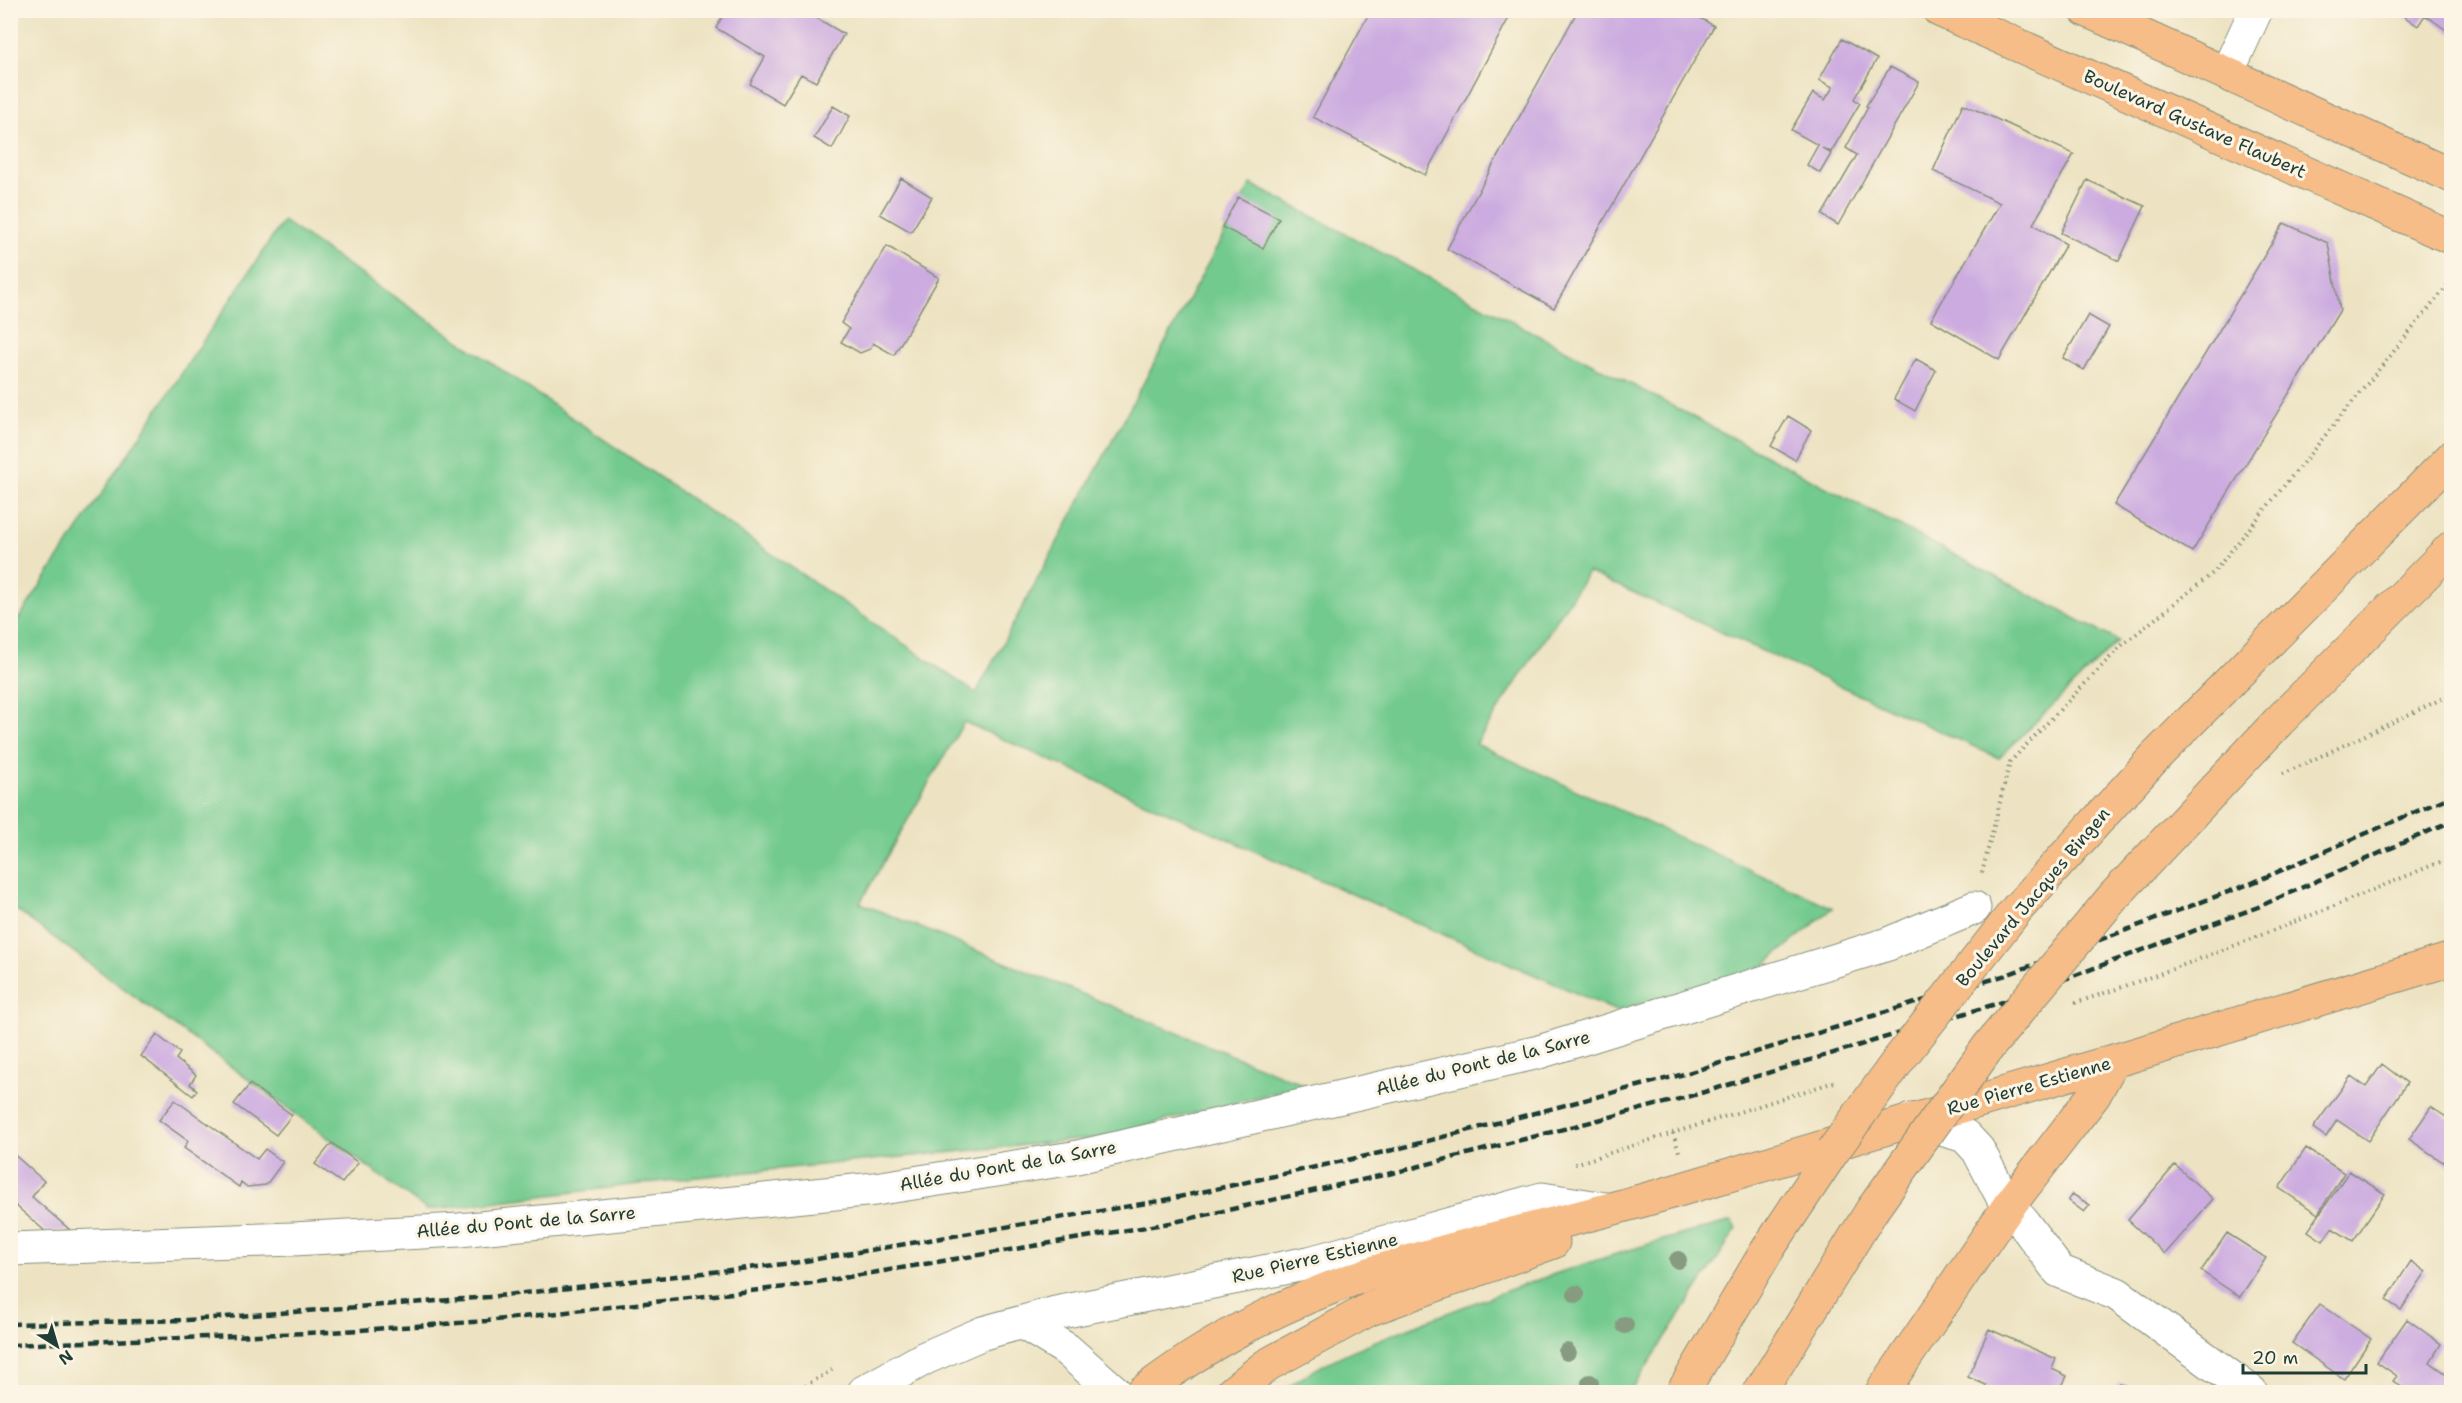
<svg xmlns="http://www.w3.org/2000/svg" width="2462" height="1403" font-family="'Shantell Sans',sans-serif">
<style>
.green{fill:#73ca8f;stroke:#498462;stroke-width:1.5}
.building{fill:#ccabe0}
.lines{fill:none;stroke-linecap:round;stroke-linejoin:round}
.minor-casing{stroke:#86907b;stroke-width:35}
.major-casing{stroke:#86907b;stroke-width:35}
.highway-casing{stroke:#86907b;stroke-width:35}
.path{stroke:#86907b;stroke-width:4;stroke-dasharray:1.5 4.5;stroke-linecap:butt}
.minor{stroke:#fff;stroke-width:33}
.major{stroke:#f7bd88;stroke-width:33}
.highway{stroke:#f7bd88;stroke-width:33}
.rail{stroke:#1f3d34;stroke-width:4.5;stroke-dasharray:9 4.5;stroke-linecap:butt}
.highway-bridge-casing{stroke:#86907b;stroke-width:35;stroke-linecap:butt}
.highway-bridge{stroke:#f7bd88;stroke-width:33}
.tree{fill:#879b81}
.labels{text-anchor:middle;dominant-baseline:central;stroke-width:6;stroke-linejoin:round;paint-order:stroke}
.street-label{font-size:18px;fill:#1f3d34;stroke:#fcf5e5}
</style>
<rect width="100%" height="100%" fill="#fcf5e5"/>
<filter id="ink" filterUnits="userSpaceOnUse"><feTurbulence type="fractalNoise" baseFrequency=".0167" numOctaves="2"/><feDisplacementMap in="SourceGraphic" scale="12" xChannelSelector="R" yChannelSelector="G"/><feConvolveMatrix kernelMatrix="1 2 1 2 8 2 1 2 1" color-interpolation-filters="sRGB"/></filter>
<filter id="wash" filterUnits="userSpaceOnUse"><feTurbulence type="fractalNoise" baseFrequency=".008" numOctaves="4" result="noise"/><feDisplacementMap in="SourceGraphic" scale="24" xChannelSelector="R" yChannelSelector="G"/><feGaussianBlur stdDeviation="1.35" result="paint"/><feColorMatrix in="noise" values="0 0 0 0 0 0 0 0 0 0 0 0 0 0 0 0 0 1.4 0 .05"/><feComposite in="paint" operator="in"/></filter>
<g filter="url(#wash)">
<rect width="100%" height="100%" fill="#ede3c2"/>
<path class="green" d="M1251,184L2118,641L1999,758L1588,572L1476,744L1833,908L1758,970L1616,1011L964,722L860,903L1305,1085L1098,1138L697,1177L427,1210L11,906V630L283,221L976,693Z
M1732,1221L1736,1230L1630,1392H1282C1323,1359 1376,1341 1424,1322C1525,1282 1627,1248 1732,1221Z"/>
<g id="blocks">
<path class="building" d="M726,10H784L789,13L791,10H803L844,34L816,82L801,74L783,104L750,84L765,57L716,28Z
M1371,10H1513L1425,175L1313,117Z
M1578,10H1687L1714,26L1554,308L1447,249Z
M2395,10H2452V34L2425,15L2418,26Z
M1842,39L1877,59L1854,99L1860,103L1831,152L1822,148L1831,154L1820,173L1807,165L1818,145L1791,130L1813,93L1825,100L1833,87L1819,80Z
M1890,67L1919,82L1838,225L1822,215L1857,155L1846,148L1868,107L1866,106Z
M1963,104L2074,154L2033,224L2066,244L1999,360L1931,320L2000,203L1933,171Z
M833,106L850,116L832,149L814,138Z
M901,178L932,197L911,232L880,214Z
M2087,180L2145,206L2119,261L2061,233Z
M1238,197L1279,218L1263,248L1222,227Z
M2284,223L2328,243L2340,310L2192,552L2114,505Z
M887,246L939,278L894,355L873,343L870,349L860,353L841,342L849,329L841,323Z
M2088,315L2109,327L2084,370L2063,358Z
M1916,359L1936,370L1915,411L1894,399Z
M1788,416L1811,430L1795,460L1771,446Z
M157,1035L180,1053L176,1059L196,1075L190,1084L197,1090L193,1096L141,1056Z
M2382,1064L2407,1083L2368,1141L2337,1120L2326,1137L2313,1128L2351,1076L2366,1087Z
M250,1084L292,1115L276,1135L234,1104Z
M175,1100L257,1159L265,1149L283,1162L266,1185L247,1187L241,1182L239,1187L184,1148L188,1141L159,1120Z
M2431,1107L2452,1121V1168L2409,1139Z
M332,1143L358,1163L342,1183L315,1164Z
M2306,1148L2344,1173L2318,1214L2279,1188Z
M10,1151L44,1181L32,1197L70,1230L46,1232L15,1205L10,1211Z
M2175,1165L2213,1199L2165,1254L2128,1220Z
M2349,1171L2385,1194L2353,1241L2332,1228L2323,1241L2308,1231Z
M2072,1194L2090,1205L2084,1212L2068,1200Z
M2227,1233L2266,1258L2240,1297L2201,1271Z
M2411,1261L2426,1272L2401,1310L2386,1300Z
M2320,1304L2371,1339L2344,1379L2292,1343Z
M2407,1319L2441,1344L2430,1362L2452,1378L2442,1392H2409L2393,1381L2397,1376L2377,1362Z
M1989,1329L2056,1359L2052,1369L2067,1376L2059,1392H1987L1984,1391L1986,1385L1968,1377Z
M2119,1383L2142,1392H2115Z"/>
</g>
</g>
<g filter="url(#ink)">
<use href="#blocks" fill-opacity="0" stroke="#86907b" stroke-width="1.5"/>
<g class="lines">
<g class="minor-casing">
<path id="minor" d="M2227,73L2256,10
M1911,1120L1965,1136L1978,1150L2008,1207L2022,1221L2059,1271L2117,1294L2251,1392
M10,1249L293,1239L459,1230L875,1189L1073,1158L1539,1052L1888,944L1974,908
M1023,1323L1066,1349L1115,1392
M864,1392L925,1358L983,1333L1056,1313L1309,1263L1542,1199L1606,1209"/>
</g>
<g class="major-casing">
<path id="major" d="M1939,10L2452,238
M2086,10L2452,176
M1143,1392C1207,1343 1280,1305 1357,1278C1458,1244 1563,1224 1665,1194C1928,1116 2190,1039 2452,959
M1233,1392L1267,1365L1370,1309L1553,1242"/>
</g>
<g class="highway-casing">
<path id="highway" d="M2278,722L2452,547
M2155,757L2452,457
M1683,1392L1766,1252L1833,1151
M1760,1392L1872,1210
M1882,1392L2008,1207L2094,1095L2112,1062"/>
</g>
<path class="path" d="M2283,774L2452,694
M1982,873L2010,762L2121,646L2213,573L2452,280
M2075,1003C2203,961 2327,909 2452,857
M1673,1133L1679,1152
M1575,1164L1834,1082
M795,1392L832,1370"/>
<use href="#minor" class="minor"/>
<use href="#major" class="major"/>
<use href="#highway" class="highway"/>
<path class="rail" d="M10,1324L187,1320L489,1297L793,1263L1165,1200L1393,1150L1688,1073L2006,975L2252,883L2452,796
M10,1345L331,1332L487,1321L794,1286L1170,1223L1397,1172L1691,1096L2006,1001L2258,907L2452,821"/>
<g class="highway-bridge-casing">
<path id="highway-bridge" d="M1833,1151L1900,1058L2017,909L2155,757
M1872,1210L1989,1046L2114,896L2278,722"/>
</g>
<use href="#highway-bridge" class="highway-bridge"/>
</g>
<g class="tree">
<circle cx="1678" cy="1260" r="9"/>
<circle cx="1576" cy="1294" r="9"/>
<circle cx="1625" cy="1325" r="9"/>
<circle cx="1567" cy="1352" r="9"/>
<circle cx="1590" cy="1383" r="9"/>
</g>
</g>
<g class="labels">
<g class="street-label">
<text transform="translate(2195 124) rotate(24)">Boulevard Gustave Flaubert</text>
<text transform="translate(2033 897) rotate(-50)">Boulevard Jacques Bingen</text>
<text transform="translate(1483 1063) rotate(-14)">Allée du Pont de la Sarre</text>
<text transform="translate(2029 1086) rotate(-16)">Rue Pierre Estienne</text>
<text transform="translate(1008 1166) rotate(-10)">Allée du Pont de la Sarre</text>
<text transform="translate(526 1222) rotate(-5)">Allée du Pont de la Sarre</text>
<text transform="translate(1315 1258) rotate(-13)">Rue Pierre Estienne</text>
</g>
</g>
<rect width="2462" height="1403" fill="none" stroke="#fcf5e5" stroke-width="36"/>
<g transform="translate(57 1346) rotate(143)" stroke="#fcf5e5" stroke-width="4.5" paint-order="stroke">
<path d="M0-4.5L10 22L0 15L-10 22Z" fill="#1f3d34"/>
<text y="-9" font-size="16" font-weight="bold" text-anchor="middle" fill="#1f3d34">N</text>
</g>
<path d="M2243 1364v9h123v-9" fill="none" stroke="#1f3d34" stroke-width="3"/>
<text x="2252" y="1364" font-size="18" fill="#1f3d34" stroke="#fcf5e5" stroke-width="4.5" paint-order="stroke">20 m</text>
</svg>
